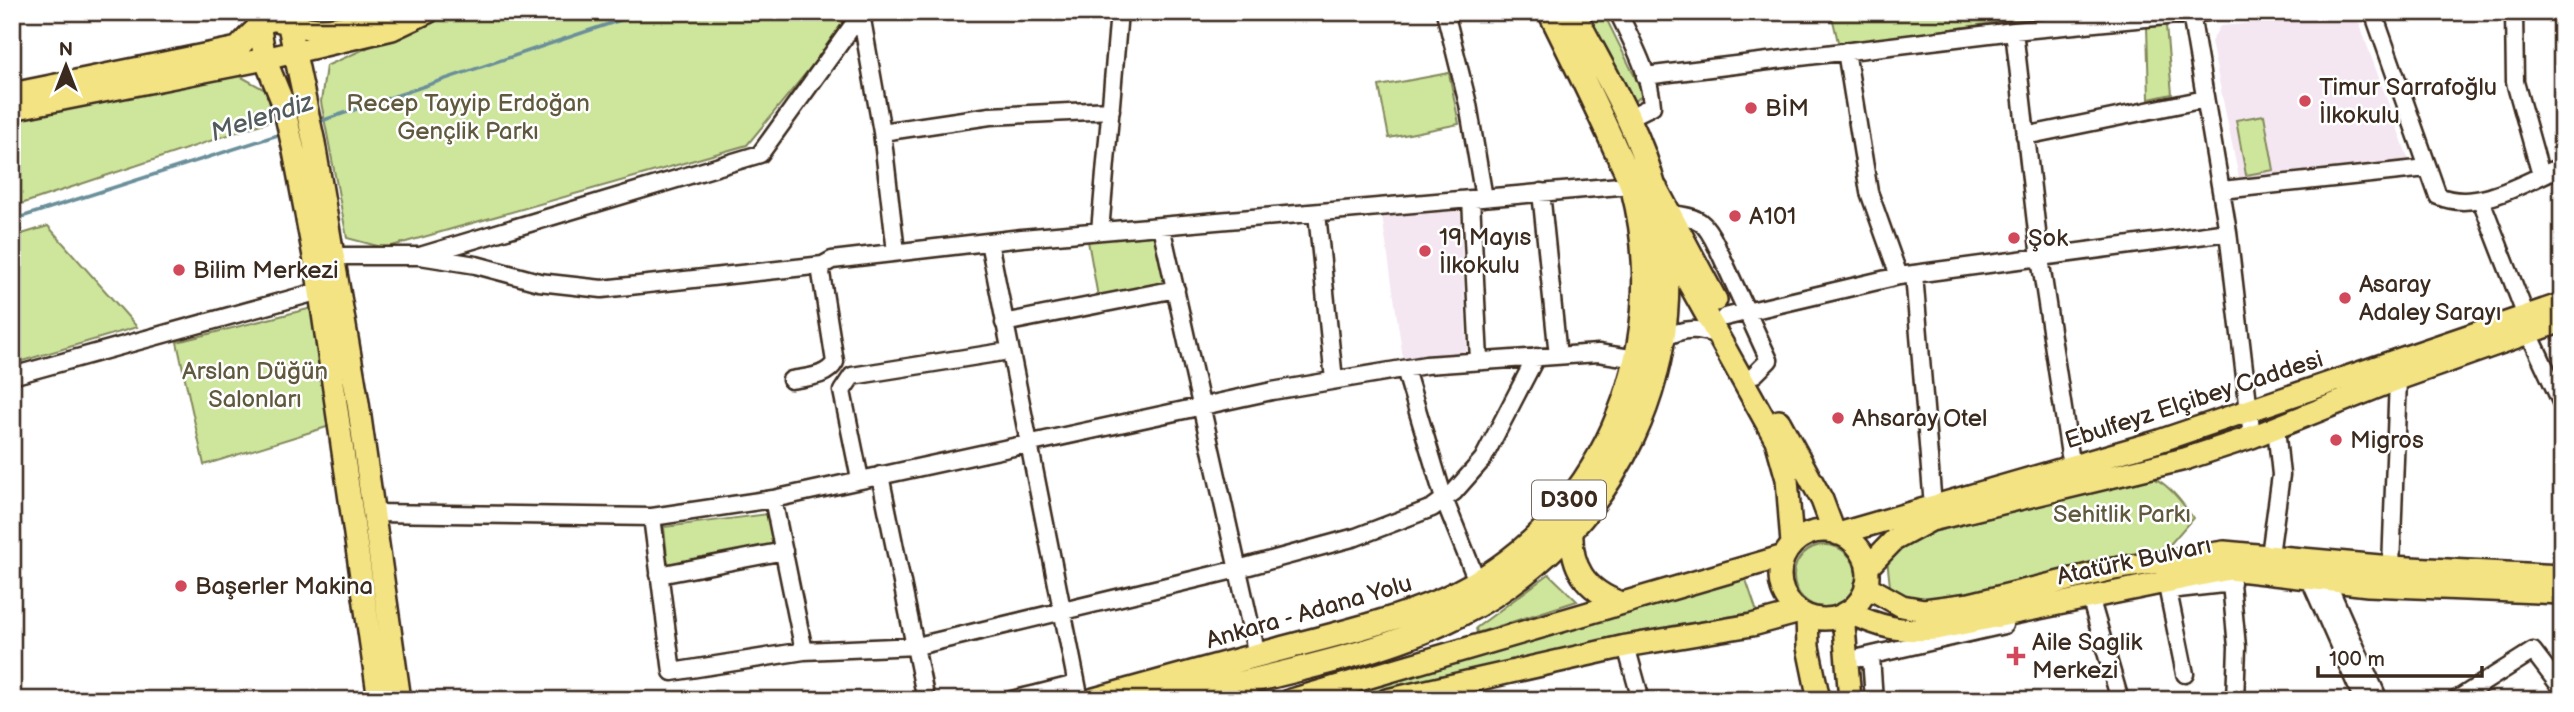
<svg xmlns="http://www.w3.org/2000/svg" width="2574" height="712" font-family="'Balsamiq Sans',sans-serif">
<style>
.built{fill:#f4e7f2}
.green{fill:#cde69c;stroke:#84885d;stroke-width:2}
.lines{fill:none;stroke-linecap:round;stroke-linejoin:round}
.stream{stroke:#6b8f9a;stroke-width:3.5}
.minor-casing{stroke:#3b2a1e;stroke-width:21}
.major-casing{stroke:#3b2a1e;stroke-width:26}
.highway-casing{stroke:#3b2a1e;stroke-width:28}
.minor{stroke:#fff;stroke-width:16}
.major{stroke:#f4e382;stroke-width:21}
.highway{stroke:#f4e382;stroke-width:23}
.poi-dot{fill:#d1495b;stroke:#fff;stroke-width:2.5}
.labels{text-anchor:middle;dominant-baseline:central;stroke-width:5;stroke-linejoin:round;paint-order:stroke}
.shield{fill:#fff;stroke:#766a62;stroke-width:2}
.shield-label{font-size:23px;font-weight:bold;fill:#3b2a1e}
.poi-label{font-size:24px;fill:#3b2a1e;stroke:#fff;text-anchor:start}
.park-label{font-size:24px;fill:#60593e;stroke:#fff}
.street-label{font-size:24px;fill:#3b2a1e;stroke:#fff}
.water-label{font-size:26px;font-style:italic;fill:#535c5c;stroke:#fff}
</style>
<rect width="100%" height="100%" fill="#fff"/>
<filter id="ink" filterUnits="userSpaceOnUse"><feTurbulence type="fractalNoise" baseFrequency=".0143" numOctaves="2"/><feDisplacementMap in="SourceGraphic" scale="14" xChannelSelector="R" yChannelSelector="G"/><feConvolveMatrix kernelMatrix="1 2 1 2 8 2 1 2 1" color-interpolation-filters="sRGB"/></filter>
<g filter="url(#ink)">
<path class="built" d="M2344,15L2359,23L2409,160L2239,178L2211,42L2220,26Z
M1460,209L1467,352L1403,358L1382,216Z"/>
<path class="green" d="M448,12H850L816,61L747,145L385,248L347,238L321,102L326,66Z
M1587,12H1603L1644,95L1632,102Z
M1831,12H2105L2012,20L1839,46Z
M2147,26H2166L2172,94L2149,99Z
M1449,73L1459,124L1389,138L1379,86Z
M238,75L267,91L273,120L12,207V120Z
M2264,115L2274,170L2246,175L2236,120Z
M48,226L137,327L12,364V237Z
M1154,233L1167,285L1098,297L1088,241Z
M312,308L330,426L204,465L177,342Z
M2117,469C2156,471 2172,487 2193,518L2166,549L1919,604H1892L1884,532Z
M768,514L774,545L668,566L664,527Z
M1794 576a31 31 0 1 1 62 0a31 31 0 1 1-62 0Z
M1743,571L1757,612L1672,626L1347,700H1313C1458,663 1603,625 1743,571Z
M1549,574L1577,601L1477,633L1476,628Z"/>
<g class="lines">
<path class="stream" d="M318,122L644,12
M12,220L284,133"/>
<g class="minor-casing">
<path id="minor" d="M1445,12L1468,104L1484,198
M1618,12C1632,42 1650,73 1652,106L1626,119
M2373,12L2438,196C2478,213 2525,182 2562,166
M2514,12L2515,82L2541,175
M861,14L882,132L896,252
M2191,14L2228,232L2252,437
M2014,31L2040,258L2070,455
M1846,51L1869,192L1899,276
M1645,76L2014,31L2208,12
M882,132L990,116L1111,110
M2025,136L2205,99
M2222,190L2427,168
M1541,192L1558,356
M1471,199L1479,360
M2481,200L2526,316
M1317,213L1334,380
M1671,214C1699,217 1705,221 1717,247
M1161,226L1257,655
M1100,231L1119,12
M989,242L1080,700
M1719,251L1769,360L1755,374
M333,256H420L476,265L539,282L602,289L823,265
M420,256L760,154L861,14L870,12
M1914,274L1933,506
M1725,317L1899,276L2228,232
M1004,323L1176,289
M2529,333L2562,404
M1665,338C1684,327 1699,328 1720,336
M1405,369L1444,499L1477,581
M12,376L320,291
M791,380C807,377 827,377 835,362L821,273L823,265L832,260L1022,238L1631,185
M880,475L926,700
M860,479L842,391L852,376L1009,351
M374,513L652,517L773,499
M652,517L672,672L804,651L917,646L1238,569L1356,537L1432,508L1454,492L1483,459L1536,357
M2270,555L2281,475L2276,428
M2391,567L2398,379
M2306,571L2363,700
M2322,571L2379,700
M2230,573L2237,647L2235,700
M659,575L784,551
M2169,590L2232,583
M2168,591L2185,674
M2092,604L2120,700
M1626,646L1641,700
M804,651L773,499L1272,391L1426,365L1598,353L1637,359
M1871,657L1874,700
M1846,661L2004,625
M1037,694L1076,684
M1011,700L1037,694L1039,700
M2456,700L2533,651L2562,689"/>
</g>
<g class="major-casing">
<path id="major" d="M257,12L265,59L283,103L294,151L317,272L379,700
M286,12L314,143L358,403L400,700
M12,94L238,48C279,1 270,27 318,29C340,30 368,21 388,12
M12,109L265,59L392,29L428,12
M1657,189L1716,300
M1662,235L1776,440L1787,479L1792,544
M1779,421L1822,500L1834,532
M1572,529C1570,567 1585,590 1621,603
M1780 575a44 44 0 1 1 88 0a44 44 0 1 1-88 0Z
M1838,534L2156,442L2562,304
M1867,568L1894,540L1931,520L2185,459L2252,437L2398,379L2562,321
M1866,586L1902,606L1924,610L1970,604L2113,569L2224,552L2391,567L2562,576
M1847,612C1881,627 1898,632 1936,629L2229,569L2368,585L2562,593
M1843,614L1850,700
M1807,616L1808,647L1819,700
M1291,700L1784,556
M1387,700L1626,646L1752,625L1800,612"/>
</g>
<g class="highway-casing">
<path id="highway" d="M1094,700C1155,683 1216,666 1277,650C1333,635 1391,622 1444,599C1601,528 1675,352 1633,189C1628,172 1618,156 1612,141C1592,97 1571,55 1550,12
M1176,700C1265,675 1373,658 1455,617C1617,537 1702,360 1653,184C1637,124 1601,67 1573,12"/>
</g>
<use href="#minor" class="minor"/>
<use href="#major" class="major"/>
<use href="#highway" class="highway"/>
</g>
</g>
<g class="poi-dot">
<circle cx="2305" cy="101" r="7"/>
<circle cx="1751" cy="108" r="7"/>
<circle cx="1735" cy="216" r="7"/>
<circle cx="2014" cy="238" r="7"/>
<circle cx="1425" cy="251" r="7"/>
<circle cx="179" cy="270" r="7"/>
<circle cx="2345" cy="298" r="7"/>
<circle cx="1838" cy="418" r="7"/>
<circle cx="2336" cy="440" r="7"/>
<circle cx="181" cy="586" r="7"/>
<path d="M2012.5 645.5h7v7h7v7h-7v7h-7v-7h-7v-7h7z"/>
</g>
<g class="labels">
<rect class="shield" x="1532" y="480.5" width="74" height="39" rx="5"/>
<g class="shield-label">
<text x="1569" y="500">D300</text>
</g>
<g class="poi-label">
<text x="2319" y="87">Timur Sarrafoğlu<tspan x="2319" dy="28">İlkokulu</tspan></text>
<text x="1765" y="108">BİM</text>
<text x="1749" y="216">A101</text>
<text x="1439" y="237">19 Mayıs<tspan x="1439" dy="28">İlkokulu</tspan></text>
<text x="2028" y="238">Şok</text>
<text x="193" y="270">Bilim Merkezi</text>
<text x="2359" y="284">Asaray<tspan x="2359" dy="28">Adaley Sarayı</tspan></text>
<text x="1852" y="418">Ahsaray Otel</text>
<text x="2350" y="440">Migros</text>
<text x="195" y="586">Başerler Makina</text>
<text x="2032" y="642">Aile Saglik<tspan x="2032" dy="28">Merkezi</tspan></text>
</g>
<g class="park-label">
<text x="468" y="103">Recep Tayyip Erdoğan<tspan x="468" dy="28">Gençlik Parkı</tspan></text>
<text x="255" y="371">Arslan Düğün<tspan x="255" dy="28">Salonları</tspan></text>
<text x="2122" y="514">Sehitlik Parkı</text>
</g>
<g class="street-label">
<text transform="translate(2194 400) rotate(-18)">Ebulfeyz Elçibey Caddesi</text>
<text transform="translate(2134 561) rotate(-12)">Atatürk Bulvarı</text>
<text transform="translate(1309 612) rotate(-16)">Ankara - Adana Yolu</text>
</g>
<g class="water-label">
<text transform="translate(262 118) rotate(-18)">Melendiz</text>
</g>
</g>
<rect width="2574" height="712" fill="none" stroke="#fff" stroke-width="42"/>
<rect x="21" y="21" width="2532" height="670" fill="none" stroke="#3b2a1e" stroke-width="2.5" filter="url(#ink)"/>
<g transform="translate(66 66)" stroke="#ffffff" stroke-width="5" paint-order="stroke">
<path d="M0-5L12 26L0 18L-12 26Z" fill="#3b2a1e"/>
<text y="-10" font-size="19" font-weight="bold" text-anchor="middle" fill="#3b2a1e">N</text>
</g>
<path d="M2318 666v10h164v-10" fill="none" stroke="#3b2a1e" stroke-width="3.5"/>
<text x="2329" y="666" font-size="21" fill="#3b2a1e" stroke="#ffffff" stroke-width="5" paint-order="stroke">100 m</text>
</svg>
